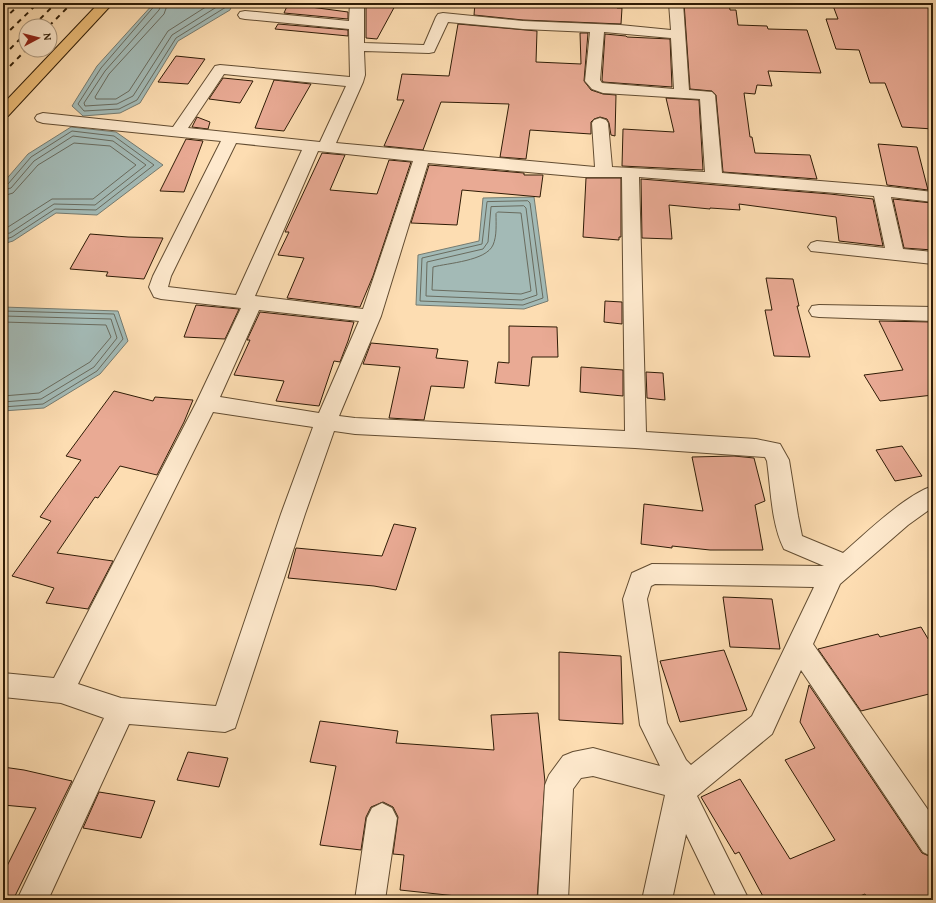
<svg xmlns="http://www.w3.org/2000/svg" width="936" height="903" font-family="'Gentium Book Plus',serif">
<style>
.water{fill:#a3bab6;stroke:#757b70}
.lines{fill:none;stroke-linecap:round;stroke-linejoin:round}
.shore{stroke:#696b5e;stroke-width:1}
.building{fill:#e9aa94;stroke:#2f1c06}
.minor-casing{stroke:#624c31;stroke-width:2}
.highway-casing{stroke:#2f1c06;stroke-width:2}
.minor{fill:#fee9cd;fill-rule:evenodd}
.highway{fill:#eebe79;fill-rule:evenodd}
.rail{stroke:#2f1c06;stroke-width:2;stroke-dasharray:5 5;stroke-linecap:butt}
</style>
<rect width="100%" height="100%" fill="#fdddb2"/>
<filter id="stains"><feTurbulence type="fractalNoise" baseFrequency=".005" numOctaves="4"/><feColorMatrix values="0 0 0 0 .2 0 0 0 0 .09 0 0 0 0 .02 0 0 0 .5 -.17"/></filter>
<radialGradient id="worn" r=".72"><stop offset=".6" stop-color="#630" stop-opacity="0"/><stop offset="1" stop-color="#630" stop-opacity=".3"/></radialGradient>
<path class="water" d="M154,3H233L230,10L178,41L140,103L120,113L83,116L72,106L97,66Z
M71,127L116,132L163,165L97,215L56,213L13,241L3,244V183L28,154Z
M534,197L548,301L524,309L416,305L418,255L479,241L483,198Z
M3,307L118,311L128,341L100,374L44,408L3,411Z"/>
<g class="lines">
<path class="shore" d="M157,3L101,68L78,104L84,111L119,109L137,100L176,38L226,7L229,3
M162,3L159,10L105,71L84,103L85,106L117,104L133,96L172,35L223,3
M168,3L164,14L109,74L95,97L96,99H116L129,91L168,31L212,3
M3,185L8,184L31,157L72,131L114,136L154,165L96,210L55,209L12,237L3,240
M3,190L11,188L34,161L73,136L113,141L146,165L95,205L54,204L10,233L3,234
M3,196L13,193L38,165L74,143L110,146L136,165L93,199H52L8,227L3,228
M528,201L530,203L543,298L523,305L420,301L422,258L482,244L487,202Z
M524,206L526,208L537,295L522,300L426,296L427,262L483,249L488,242L491,207Z
M498,212L521,213L531,291L521,294L432,290L433,267C448,263 486,261 493,245C497,236 496,224 496,214Z
M3,311L114,314L123,339L97,371L43,404L3,407
M3,316L111,319L117,338L94,367L41,399L3,402
M3,322L106,325L111,337L90,362L39,393L3,396"/>
</g>
<path class="building" d="M475,3H617V8H622L621,24L523,20L474,15Z
M684,3H729L730,10H736L738,25L767,26L768,29L807,30L821,73L768,71L772,86L757,85L755,94L744,93L750,137H752L755,153L810,155L817,179L723,172L716,95L712,91L690,89Z
M832,3H933V129L902,127L885,83H870L859,50L836,49L826,19H838Z
M288,4L348,12V19L284,13Z
M366,4H396L377,39L366,38Z
M278,24L348,30V36L275,29Z
M458,24L537,31L536,62L581,64L580,33H588L584,81L591,90L603,94L616,95L615,136L611,135L609,123L607,119L600,117L594,119L591,122V134L530,130L526,159L500,157L509,104L441,102L423,150L384,146L404,100H397L402,74L449,76Z
M605,34L626,36L627,37L670,39L672,87L603,82L602,80Z
M176,56L205,59L188,84L158,82Z
M223,78L253,81L240,103L209,99Z
M274,80L311,84L284,131L255,128Z
M666,98L699,100L703,170L622,166L623,129L674,132Z
M197,117L210,122L208,129L192,127Z
M186,139L203,141L184,192L160,191Z
M878,144L917,147L928,190L887,185Z
M322,153L345,155L330,190L377,194L389,160L411,162L373,276L360,307L287,298L304,258L278,255L289,232H285Z
M429,165L524,173V175H543L540,197L462,190L457,225L411,223Z
M586,178H621V237H619V240L583,237Z
M641,179L830,194L873,199L883,246L839,241L836,217L739,204L740,210L710,208V209L669,205L672,239L642,238Z
M893,199L932,203L933,250L904,248Z
M90,234L128,237L163,238L144,279L106,276L108,272L70,269Z
M766,278L793,279L799,306H797L810,357L774,356L765,310H772Z
M605,301L622,302V324L604,322Z
M196,305L239,309L225,339L184,337Z
M260,312L354,322L348,341L340,362L334,361L319,406L276,401L284,381L234,375L250,340H247Z
M879,321L933,322V395L880,401L864,375L903,370Z
M509,326L557,327L558,357H532L529,386L495,383L498,362L509,363Z
M371,343L438,349L436,358L468,361L464,388L431,386L424,420L389,418L400,367L363,364Z
M581,367L623,370V396L580,392Z
M646,372L663,373L665,400L647,398Z
M114,391L153,401L155,397L193,400L184,422L157,475L120,466L98,498L95,497L57,553L113,561L88,609L46,603L54,588L12,576L51,521L40,517L81,460L66,456Z
M902,446L922,476L895,481L876,450Z
M734,456L754,458L765,501L755,505L763,550H710L672,546V548L641,544L644,504L703,511L692,457Z
M394,524L416,528L396,590L374,586L288,578L296,548L382,556Z
M723,597L772,599L780,649L730,647Z
M921,627L933,647V693L861,711L818,649L878,634L880,637Z
M724,650L747,710L680,722L660,661Z
M559,652L621,656L623,724L559,720Z
M809,685L922,853L931,857L933,861V896L925,900H869L865,894L850,900H765L739,852L735,854L701,797L740,779L790,859L835,840L785,760L815,748L800,722Z
M538,713L545,782L537,900H474L475,898L400,890L404,855L393,854L398,817L393,807L383,802L371,807L366,817L361,850L320,845L336,766L310,762L320,721L398,731L396,743L494,750L491,715Z
M188,752L228,758L219,787L177,780Z
M3,767L24,770L72,781L13,900H3V874L36,808L3,805Z
M99,792L155,801L141,838L83,828Z"/>
<g class="lines">
<g class="minor-casing">
<path id="minor" d="M350,3H364V43L424,45L436,17L438,14L443,13L523,21L620,25L671,30L669,3H683L689,90L712,92L715,95L722,173L881,186L933,192V202L891,197L903,249L933,252V264L811,251L808,247L811,243L817,241L885,248L874,196L639,177L646,432L756,439L780,444L789,460L798,516L802,536L843,553C866,533 905,495 933,486V507L908,525L840,584L813,644L933,817V857L923,852L801,670L772,734L697,796L749,900H718L686,834L672,900H642L665,795L593,776L581,778L573,789L568,900H538L545,785L549,775L563,756L573,752L593,748L660,766L640,725L623,599L632,573L652,564L824,566L784,549C771,523 771,489 767,461L765,457L635,448L355,434L334,431L305,514L235,728L225,732L129,724L48,900H17L104,718L61,703L3,697V673L54,678L196,403L241,308L161,299L154,297L149,287L153,276L221,141L43,123L37,121L35,118L37,115L43,113L173,127L215,66L220,65L350,77L349,29L245,19L240,18L238,15L240,12L245,11L349,21ZM448,22L523,29L590,32L585,81L592,89L603,93L700,99L705,172L612,167L608,123L606,120L600,118L594,120L592,123L595,167L336,143L363,82L365,75L364,51L429,53L434,52ZM604,32L671,38L674,89L602,83L600,80ZM224,74L346,86L320,142L188,128ZM236,143L302,150L236,295L168,287L171,276ZM318,151L413,161L363,309L255,296ZM428,163L584,177H622L625,431L355,418L339,416L381,316ZM259,310L359,321L319,413L220,397ZM213,412L313,427L281,514L216,706L121,698L78,684ZM655,584L814,587L752,716L691,765L686,760L667,723L647,599L651,586Z
M819,305L933,307V321L819,317L812,316L809,311L812,306Z
M382,803L392,808L397,818L385,900H355L367,818L372,808Z"/>
</g>
<g class="highway-casing">
<path id="highway" d="M99,3H113L8,116L3,118V104Z"/>
</g>
<use href="#minor" class="minor"/>
<use href="#highway" class="highway"/>
<path class="rail" d="M3,20L21,3
M33,26L56,3
M49,26L72,3
M3,37L38,3
M3,56L26,33
M3,73L26,50"/>
</g>
<rect width="936" height="903" fill="none" stroke="#fdddb2" stroke-width="16"/>
<rect x="4" y="4" width="928" height="895" fill="none" stroke="#2f1c06" stroke-width="2"/>
<rect x="8" y="8" width="920" height="887" fill="none" stroke="#2f1c06"/>
<g transform="translate(38 38) rotate(83)"><circle r="19" fill="#fee9cd" stroke="#ab977d"/>
<path d="M0-3L7 15L0 10L-7 15Z" fill="#8f2418"/>
<text y="-6" font-size="11" font-weight="bold" text-anchor="middle" fill="#2f1c06">N</text>
</g>
<rect width="100%" height="100%" filter="url(#stains)"/>
<rect width="100%" height="100%" fill="url(#worn)"/>
</svg>
